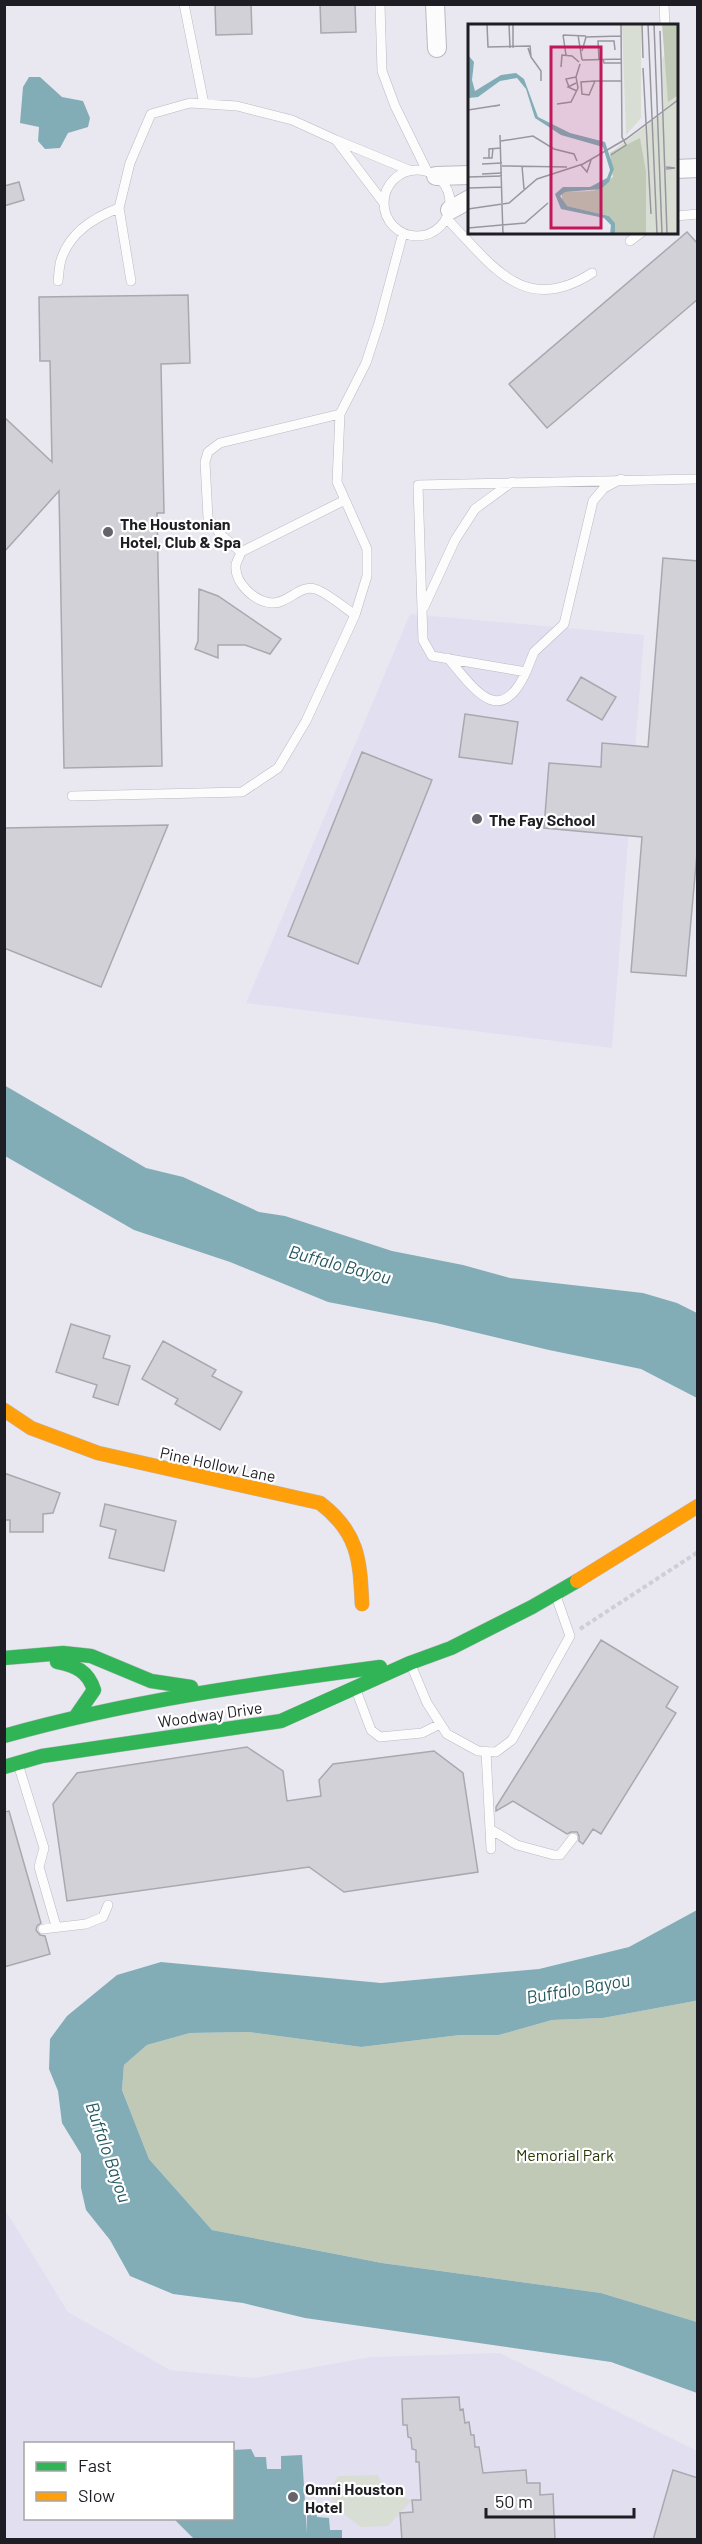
<svg xmlns="http://www.w3.org/2000/svg" width="702" height="2544" font-family="Barlow,sans-serif">
<style>
.built{fill:#e2dff1;fill-rule:evenodd}
.green{fill:#d8ded3}
.forest{fill:#c0c9b5}
.water{fill:#83adb6}
.building{fill:#d2d1d8;stroke:#a9a8ae;stroke-width:1.5}
.lines{fill:none;stroke-linecap:round;stroke-linejoin:round}
.lane-casing{stroke:#bab9c0;stroke-width:10}
.street-casing{stroke:#bab9c0;stroke-width:20}
.fast-casing{stroke:#bab9c0;stroke-width:15}
.slow-casing{stroke:#bab9c0;stroke-width:15}
.path{stroke:#cfced2;stroke-width:4;stroke-dasharray:4.5 3;stroke-linecap:butt}
.lane{stroke:#fcfcfd;stroke-width:9}
.street{stroke:#fcfcfd;stroke-width:18}
.fast{stroke:#30b455;stroke-width:14}
.slow{stroke:#ff9f0a;stroke-width:14}
.poi-dot{fill:#65646b;stroke:#fff;stroke-width:2}
.labels{text-anchor:middle;dominant-baseline:central;stroke-width:4.5;stroke-linejoin:round;paint-order:stroke}
.poi-label{font-size:16px;font-weight:bold;fill:#1e1d23;stroke:#fff;text-anchor:start}
.street-label{font-size:16px;fill:#1e1d23;stroke:#fff}
.park-label{font-size:16px;fill:#293906;stroke:#fff}
.water-label{font-size:18px;font-style:italic;fill:#245960;stroke:#fff}
.inset-road{fill:none;stroke:#98979f;stroke-width:1.5}
.view{fill:#c2185b;fill-opacity:0.15;stroke:#c2185b;stroke-width:3}
.inset-edge{fill:none;stroke:#1e1d23;stroke-width:3}
</style>
<rect width="100%" height="100%" fill="#e9e8f1"/>
<path class="built" d="M410,614L644,635L612,1048L246,1003Z
M4,2208L68,2312L170,2370L254,2378L371,2357L500,2353L697,2451V2539H5ZM26,2444H232V2518H26Z"/>
<path class="green" d="M378,2475L385,2492L412,2500L388,2526L361,2527L335,2507L329,2492L338,2476Z"/>
<path class="forest" d="M697,1999V2322L601,2293L382,2263L212,2230L149,2159L122,2090L124,2065L147,2045L190,2033L248,2032L361,2047L460,2035H499L552,2020L603,2018L695,2001Z"/>
<path class="water" d="M29,77H40L62,97L83,101L90,118L88,127L68,133L60,148L45,149L38,141L39,127L20,123L23,87Z
M4,1085L146,1168L183,1177L259,1212L285,1216L392,1251L463,1265L510,1278L643,1293L677,1303L697,1313V1398L641,1369L549,1350L436,1323L328,1302L230,1262L134,1230L5,1156Z
M697,1910L698,1999L695,2001L603,2018L552,2020L499,2035H460L361,2047L248,2032L190,2033L147,2045L124,2065L122,2090L149,2159L212,2230L382,2263L601,2293L697,2322V2393L611,2362L305,2318L243,2303L173,2294L130,2276L110,2240L86,2210L81,2188V2154L62,2123L58,2091L49,2069L50,2039L67,2016L117,1975L161,1962L381,1983L539,1969L629,1947Z
M251,2449L255,2457H266L267,2469H281V2456L302,2455L307,2533V2506H315L317,2517L329,2518L330,2530H342V2539L195,2540L174,2519L232,2518L233,2450Z"/>
<path class="building" d="M215,4H251L252,34L216,35Z
M320,4H355L356,32L321,33Z
M19,182L24,200L4,206V186Z
M687,232L698,244V299L547,428L509,384Z
M188,295L190,363L161,364L164,513H157L162,766L64,768L59,491L4,552V417L52,462L50,361H40L39,297Z
M663,558L698,561V842L686,976L631,972L642,837L544,828L549,763L601,767L602,743L648,747Z
M199,589L218,596L281,639L270,654L245,645H218V658L195,649L198,641Z
M581,677L616,697L602,720L567,700Z
M465,714L518,722L512,764L459,757Z
M362,752L432,780L358,964L288,936Z
M168,825L101,987L4,948V828Z
M71,1324L110,1336L103,1358L130,1366L118,1405L93,1397L97,1385L56,1372Z
M163,1341L216,1370L212,1376L242,1392L220,1430L175,1404L178,1399L142,1379Z
M4,1473L60,1493L53,1513L43,1514V1532H10V1520H4Z
M105,1504L176,1521L164,1571L109,1558L116,1530L100,1526Z
M601,1640L678,1687L666,1707L676,1713L601,1834L593,1829L583,1844L579,1841V1836L577,1832H571L567,1834L513,1801L496,1811V1807Z
M247,1747L283,1771L287,1801L321,1796L319,1780L333,1764L434,1751L463,1773L478,1872L344,1892L309,1867L67,1901L53,1804L77,1773Z
M9,1811L41,1923L37,1926L36,1930L40,1935L45,1936L50,1954L4,1967V1812Z
M459,2397L460,2410L463,2409L465,2423L469,2422L471,2435H474L475,2447H479L483,2473L526,2470L527,2483H540V2495L553,2494L555,2540H402L400,2513L413,2512L412,2500H421L419,2462H416V2450L412,2449L411,2438L408,2437L407,2425H403L402,2399Z
M673,2470L698,2478V2540H653Z"/>
<g class="lines">
<g class="lane-casing">
<path id="lane" d="M184,4L204,104
M380,4L382,71L395,106L427,171
M664,4L665,26
M336,140L409,170
M384 203a33 33 0 1 1 66 0a33 33 0 1 1-66 0Z
M676,216L698,214
M447,219C492,265 524,317 592,273
M630,241L642,232
M58,281C59,274 59,264 62,257C71,232 95,217 119,208
M131,281L119,208L130,163L151,114L190,103L237,106L292,120L336,140L383,202
M621,479L604,488L593,501L564,624L534,652L526,672L432,656L423,640L418,485L698,479
M345,500L241,552C240,556 236,562 236,565C234,583 255,602 272,603C288,604 300,584 315,589C326,592 345,608 355,615
M241,552L221,535L208,518L205,462L208,452L220,443L340,414
M424,607L455,540L475,509L512,482
M448,658C474,689 500,729 526,672
M72,796L242,792L278,768L306,721L355,615L367,576V549L337,482L340,414L366,363L379,323L403,233
M411,1665L427,1703L447,1734L478,1751L496,1752L512,1740L570,1636L556,1596
M356,1690L371,1730L380,1737L422,1733L440,1724
M486,1751L491,1849
M18,1764L44,1848L39,1867L56,1926
M490,1829L517,1845L554,1855H560L573,1838
M43,1929L86,1924L103,1917L108,1905"/>
</g>
<g class="street-casing">
<path id="street" d="M435,4L437,48
M676,169L698,168
M436,176L470,175
M450,210L470,199"/>
</g>
<g class="fast-casing">
<path id="fast" d="M4,1658L63,1653L91,1656L151,1681L191,1687
M57,1662C76,1666 88,1671 94,1690L76,1716
M4,1736C128,1701 252,1684 380,1667
M4,1767L42,1756L281,1721L410,1663L451,1648L532,1607L577,1581"/>
</g>
<g class="slow-casing">
<path id="slow" d="M4,1410L31,1428L98,1453L320,1503C358,1532 360,1559 362,1604
M577,1581L698,1506"/>
</g>
<path class="path" d="M580,1629L698,1552"/>
<use href="#lane" class="lane"/>
<use href="#street" class="street"/>
<use href="#fast" class="fast"/>
<use href="#slow" class="slow"/>
</g>
<g class="poi-dot">
<circle cx="108" cy="532" r="6"/>
<circle cx="477" cy="819" r="6"/>
<circle cx="293" cy="2497" r="6"/>
</g>
<g class="labels">
<g class="poi-label">
<text x="120" y="523">The Houstonian<tspan x="120" dy="18">Hotel, Club &amp; Spa</tspan></text>
<text x="489" y="819">The Fay School</text>
<text x="305" y="2488">Omni Houston<tspan x="305" dy="18">Hotel</tspan></text>
</g>
<g class="street-label">
<text transform="translate(218 1464) rotate(12)">Pine Hollow Lane</text>
<text transform="translate(210 1714) rotate(-8)">Woodway Drive</text>
</g>
<g class="park-label">
<text x="565" y="2154">Memorial Park</text>
</g>
<g class="water-label">
<text transform="translate(340 1264) rotate(15)">Buffalo Bayou</text>
<text transform="translate(578 1988) rotate(-10)">Buffalo Bayou</text>
<text transform="translate(109 2152) rotate(71)">Buffalo Bayou</text>
</g>
</g>
<g transform="translate(468 24)">
<rect width="210" height="210" fill="#e9e8f1"/>
<path d="M154,0H173V94L158,111ZM210,0V210H147V199L119,168L145,153L142,129L196,88L194,36Z" fill="#d8ded3"/>
<path d="M194,0H210V71L200,78ZM172,114L178,148V210H147V199L141,192L99,182L94,177V168L126,167L145,153L142,129Z" fill="#c0c9b5"/>
<path d="M0,31L6,38L4,56L7,67L33,51L48,49L56,55L70,93L102,109L137,118L146,145L141,158L133,165L97,168L92,172L99,182L141,192L147,199V210H142L143,201L136,194L93,185L87,170L95,163H122L139,154L142,146L135,123L93,111L67,94L58,65L49,54L32,57L10,73L1,74Z" fill="#83adb6"/>
<path class="inset-road" d="M19,0L20,23L62,22L63,33L60,24M41,0L42,24M45,0V24M174,0L175,34M180,0L189,210M186,0L194,210M192,7L199,210M95,11L118,12M95,11L98,31M110,11L114,36M114,27L118,13L153,12M63,33L73,47V57M131,35L130,17H146L147,26M135,35L136,39H154M114,36L154,35M93,43L94,31L104,32L111,38M175,44L183,190M127,57L121,71L114,70L113,58L127,57H154M108,59L100,63L109,67M101,63L98,55L108,53M89,80L103,78L110,64L108,53L112,40M0,86L32,81L27,82M32,111L34,179M33,117L65,112L86,125L106,130L109,137M143,131L158,121L154,113L153,0M15,134H24L25,124M21,134V125L33,124M14,140L34,139M113,141L119,148L123,136M34,142L99,143M54,142L56,165M198,145L207,144L198,143M14,150L34,149M0,153L34,152M1,164L34,163M34,181L35,210M0,185L41,179L69,155L115,140L158,115L210,76M0,204L57,199L80,179"/>
<path class="view" d="M83,23H133V204H83Z"/>
<rect width="210" height="210" class="inset-edge"/>
</g>
<rect width="702" height="2544" fill="none" stroke="#1e1d23" stroke-width="12"/>
<rect x="24" y="2442" width="210" height="78" fill="#ffffff" stroke="#a5a5a7" stroke-width="1.5"/>
<rect x="36" y="2462" width="30" height="9" fill="#30b455" stroke="#a5a5a7" stroke-width="1.5"/>
<text x="78" y="2472" font-size="18" fill="#1e1d23">Fast</text>
<rect x="36" y="2492" width="30" height="9" fill="#ff9f0a" stroke="#a5a5a7" stroke-width="1.5"/>
<text x="78" y="2502" font-size="18" fill="#1e1d23">Slow</text>
<path d="M486 2508v9h148v-9" fill="none" stroke="#1e1d23" stroke-width="3"/>
<text x="495" y="2508" font-size="18" fill="#1e1d23" stroke="#ffffff" stroke-width="4.5" paint-order="stroke">50 m</text>
</svg>
